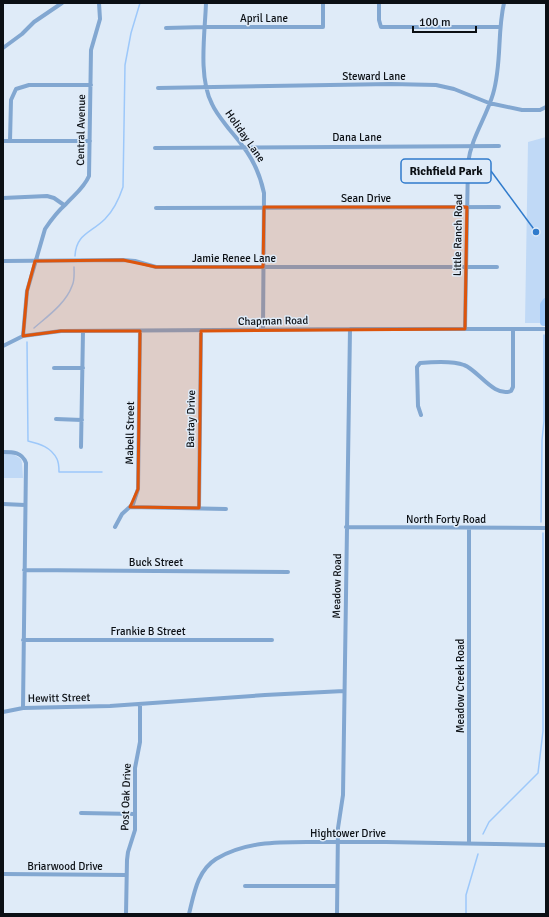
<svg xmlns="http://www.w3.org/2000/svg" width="549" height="917" font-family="Signika,sans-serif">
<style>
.green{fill:#c0d9f6}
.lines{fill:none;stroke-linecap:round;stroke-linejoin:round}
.stream{stroke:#9dc8fa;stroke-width:1.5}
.river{stroke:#9dc8fa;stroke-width:8}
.minor{stroke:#82a7d1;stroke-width:4}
.marked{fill:#dd550c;fill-opacity:0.2;stroke:#dd550c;stroke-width:3;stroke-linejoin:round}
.labels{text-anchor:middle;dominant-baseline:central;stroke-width:3;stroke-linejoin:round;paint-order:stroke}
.street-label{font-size:11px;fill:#0b0f14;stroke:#dfebf8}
.leader{fill:none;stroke:#307bcc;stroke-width:1.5}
.callout-dot{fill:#307bcc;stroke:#dfebf8;stroke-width:1.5}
.callout{fill:#dfebf8;stroke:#307bcc;stroke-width:1.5}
.callout-label{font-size:12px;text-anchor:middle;font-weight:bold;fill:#0b0f14}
</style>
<rect width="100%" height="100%" fill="#dfebf8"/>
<path class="green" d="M546,137V323H525L528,142Z
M3,454H13L21,459L22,463L23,478H3Z"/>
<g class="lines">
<path class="stream" d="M75,256C76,234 91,233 105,219C114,210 119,199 123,187L125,65L131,33L140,3
M34,328C48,316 66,303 72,286C75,280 74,273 74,267
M27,342L28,441C40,444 51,447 57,459C59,463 59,467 59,472H102
M541,522L542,440L544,421V335
M483,834L489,822L538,773L543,731V533
M466,914V895L478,854"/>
<path class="river" d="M544,322V305L546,302"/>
<path class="minor" d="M206,3C205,33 198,77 212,104C216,113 223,121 229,129C247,150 258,165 264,193L263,330
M379,3V20L381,27H500
M166,28L205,27H323V3
M3,48L22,34L34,22L62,3
M158,88L391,84L436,85L454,89L489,103L522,110H540L546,107
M3,141H90
M10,141L11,100L16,89L29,85H91
M155,148L499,146
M3,198L47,196L54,198L64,205
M156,208L499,207
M3,261L123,260L135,261L156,267H497
M465,329L468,163C471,138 486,118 493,94C502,64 497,33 504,3
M23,336L27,291L45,229C51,220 58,211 66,204C74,195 84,188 89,176L91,50L100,19L99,3
M3,346L23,336L61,331L350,329H546
M54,368H83
M421,415L418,406L417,367L420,363C431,362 454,361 464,365C478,370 494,398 511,391L513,387V329
M56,419L82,420
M81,447L83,331
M3,452C13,452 22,452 26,463L23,708
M3,504L25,505
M130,507L226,509
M199,508L201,331
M115,527L122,514L133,504L138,489L140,331
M346,527L546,528
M24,570L288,572
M23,640H272
M3,712L23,708L110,706L265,695L344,691
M81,813L135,814
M469,843V528
M3,874L126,875
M245,886H337
M126,914L127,860L128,852L135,830V768L140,742V704
M189,914C194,894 197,871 216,859C246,841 280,842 313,842C337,842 362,842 386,842C439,843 493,844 546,845
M337,914L338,828L343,795L350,329"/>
</g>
<path class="marked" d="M264,207H467L465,329L201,331L199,508L130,507L138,489L140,331H61L23,336L27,291L35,261L123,260L156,267H263Z"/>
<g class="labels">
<g class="street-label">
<text x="264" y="18">April Lane</text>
<text x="374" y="76">Steward Lane</text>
<text transform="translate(81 130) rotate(-89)">Central Avenue</text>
<text transform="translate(245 136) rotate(55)">Holiday Lane</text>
<text x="357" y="137">Dana Lane</text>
<text x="366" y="198">Sean Drive</text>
<text transform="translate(458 235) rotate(-89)">Little Ranch Road</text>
<text x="234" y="258">Jamie Renee Lane</text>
<text transform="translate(273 321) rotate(-1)">Chapman Road</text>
<text transform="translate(191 419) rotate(-89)">Bartay Drive</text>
<text transform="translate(130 433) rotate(-89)">Mabell Street</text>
<text x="446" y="519">North Forty Road</text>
<text x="156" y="562">Buck Street</text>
<text transform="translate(337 586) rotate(-89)">Meadow Road</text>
<text x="148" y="631">Frankie B Street</text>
<text transform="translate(460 686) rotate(-90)">Meadow Creek Road</text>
<text transform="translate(59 698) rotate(-1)">Hewitt Street</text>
<text transform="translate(126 797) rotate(-88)">Post Oak Drive</text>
<text x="348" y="833">Hightower Drive</text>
<text x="65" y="866">Briarwood Drive</text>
</g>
</g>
<path class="leader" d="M536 232L491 171"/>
<circle class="callout-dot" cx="536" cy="232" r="4"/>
<rect class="callout" x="401" y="159" width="90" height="24" rx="4"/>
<g class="callout-label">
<text x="446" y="175">Richfield Park</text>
</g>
<rect width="549" height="917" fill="none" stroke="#0b0f14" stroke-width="8"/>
<path d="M413 26v6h63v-6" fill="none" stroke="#0b0f14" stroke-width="2"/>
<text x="419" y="26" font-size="12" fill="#0b0f14" stroke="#dfebf8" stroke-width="3" paint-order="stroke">100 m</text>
</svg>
